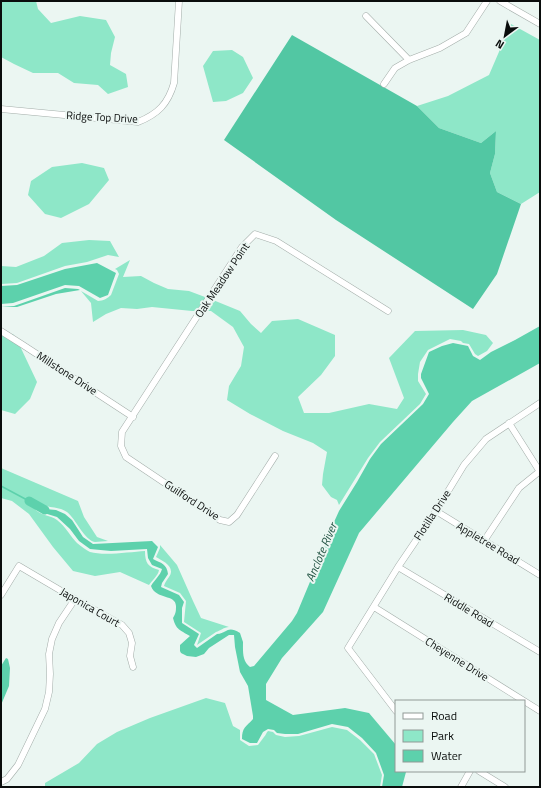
<svg xmlns="http://www.w3.org/2000/svg" width="541" height="788" font-family="'Titillium Web',sans-serif">
<style>
.green{fill:#8ee7c8}
.forest{fill:#52c7a3}
.water{fill:#5dd1ac}
.lines{fill:none;stroke-linecap:round;stroke-linejoin:round}
.stream{stroke:#5dd1ac;stroke-width:1.5}
.river{stroke:#5dd1ac;stroke-width:9}
.street-casing{stroke:#a3ada9;stroke-width:7}
.street{stroke:#fff;stroke-width:6}
.labels{text-anchor:middle;dominant-baseline:central;stroke-width:4;stroke-linejoin:round;paint-order:stroke}
.street-label{font-size:11px;fill:#0a0d0c;stroke:#ebf6f2}
.water-label{font-size:12px;font-style:italic;fill:#285848;stroke:#ebf6f2}
</style>
<rect width="100%" height="100%" fill="#ebf6f2"/>
<path class="green" d="M1,1H36L38,9L51,23L80,16L106,20L115,37L111,53L110,65L126,74L128,87L108,94L98,85L74,83L58,73H33L14,64L1,57Z
M511,24L540,40V192L521,204L497,192L490,173L495,154L496,131L481,143L439,128L417,106L448,96L489,75Z
M232,50L243,57L253,78L243,93L226,101L213,102L203,66L213,51Z
M82,163L104,168L109,180L89,204L61,218L45,214L28,195L31,181L52,167Z
M89,240L110,241L119,257L108,255L87,262L65,266L17,283L1,284V266L16,267L44,256L62,243Z
M130,260L123,277L141,276L154,283L168,289L189,291L213,300L240,311L251,324L261,333L272,321L298,319L335,335V356L321,375L298,397L304,413H329L369,404L397,409L404,398L389,358L415,331L463,330L486,335L493,343L487,351L478,356L475,354L469,344L463,343L461,341L450,339L428,350L420,362L418,374V381L426,394L420,404L380,442L368,458L339,505L337,500L331,497L322,485L323,474L327,452L313,443L283,431L250,414L227,400L229,386L241,366L244,347L233,327L211,311H192L152,307L137,309L121,308L106,314L93,322L91,303L81,291L98,301C103,301 108,298 111,295L119,274L117,270L115,269Z
M13,334L19,344L37,382L30,399L15,414L1,410V336Z
M1,468L78,501L84,517L97,537L108,541C104,541 99,542 95,542C84,540 76,519 67,512C59,507 53,508 46,506C41,505 38,502 34,502L32,504C36,516 49,514 57,520C66,527 70,536 77,543C81,546 86,550 90,552C104,556 130,552 145,551C145,563 148,567 159,570C158,576 152,580 149,585L120,572L95,576L73,571L53,547L29,514L12,501L1,498Z
M160,545L177,565L193,601L201,618L229,627C224,627 220,631 216,632L197,645L201,633L184,622L186,601L180,593L164,586C165,582 167,580 169,577C176,567 163,561 156,557L160,548Z
M206,698L225,703L233,726L240,730V740L249,746L258,745C260,742 262,740 264,737C266,735 266,733 268,731L273,732L276,735L285,737L299,736L332,727L347,730L360,740L374,754L382,775L380,787H45V783L79,763L97,744L117,732L150,718Z"/>
<path class="forest" d="M292,35L417,106L439,128L481,143L496,131L495,154L490,173L497,192L521,204L497,274L473,309L336,220L224,140Z"/>
<path class="water" d="M97,263L116,273L108,295L100,298L79,286L65,285L13,303L1,304V286L17,285L65,269Z
M65,288L78,289L80,290L56,294L17,307H1L14,306Z
M540,326V363L472,401L453,422L359,533L323,612L282,658L266,684V700L293,715L345,708L369,713L396,745V771H406V772L402,787H382L384,775L376,753L362,738L348,727L332,724L298,734H285L277,733L274,730L268,729L263,732L257,743H250L242,739C242,727 246,727 253,719V716L248,686L240,672L235,647L234,635H229L209,648L204,654L196,657L187,656L181,653L180,651V645L190,636C180,630 176,630 173,618C176,613 176,611 176,606C176,594 156,600 151,586C155,579 160,576 162,569L152,565L148,558L147,549L111,551L90,549L79,541L70,529L57,517L44,513L35,506V504L45,509L56,510L65,514L72,520L83,537L93,544L152,541L158,547L153,559C161,563 167,564 168,574L162,583L161,587L179,595L184,602L182,608V623L199,634L194,645L197,648L217,634C228,633 227,625 240,633C241,636 242,639 243,642C243,651 242,661 250,667L254,666L292,621L297,613L322,553L325,542L339,511L357,482L370,459L381,444L423,404L429,394L421,378V374L429,352L442,346L453,343L468,346L473,356L480,360L491,352L515,340Z
M6,658L8,659L10,668L9,686L1,705V666Z"/>
<g class="lines">
<path class="stream" d="M1,486L29,501"/>
<path class="river" d="M29,501L45,510"/>
<g class="street-casing">
<path id="street" d="M500,1L540,24
M366,16L409,60
M384,84L395,68L409,60L440,48L466,33L487,1
M1,109L138,122C158,114 168,104 174,83L179,1
M1,331L23,345L133,417
M509,423L540,472
M275,456L237,515L229,522L220,520L126,457L121,446L122,432L242,247L255,234L276,241L388,311
M436,511L540,575
M484,541L519,488L540,471
M398,567L540,652
M1,595L19,566L75,599L122,625L129,633L132,643L130,656L133,667
M374,607L540,711
M396,711L348,648L398,567L436,511L464,465L486,439L540,403
M479,771L505,787
M1,782L7,779L18,765L45,709L49,692L50,674L49,654L52,639L59,623L75,599
M461,787L470,771"/>
</g>
<use href="#street" class="street"/>
</g>
<g class="labels">
<g class="street-label">
<text transform="translate(102 117) rotate(3)">Ridge Top Drive</text>
<text transform="translate(222 280) rotate(-56)">Oak Meadow Point</text>
<text transform="translate(67 373) rotate(33)">Millstone Drive</text>
<text transform="translate(192 500) rotate(33)">Guilford Drive</text>
<text transform="translate(432 515) rotate(-57)">Flotilla Drive</text>
<text transform="translate(488 543) rotate(31)">Appletree Road</text>
<text transform="translate(90 607) rotate(30)">Japonica Court</text>
<text transform="translate(469 610) rotate(31)">Riddle Road</text>
<text transform="translate(457 659) rotate(32)">Cheyenne Drive</text>
</g>
<g class="water-label">
<text transform="translate(321 552) rotate(-67)">Anclote River</text>
</g>
</g>
<rect width="541" height="788" fill="none" stroke="#0a0d0c" stroke-width="4"/>
<rect x="395" y="700" width="130" height="72" fill="#ebf6f2" stroke="#919996"/>
<rect x="403" y="713" width="20" height="6" fill="#ffffff" stroke="#919996"/>
<text x="431" y="720" font-size="12" fill="#0a0d0c">Road</text>
<rect x="403" y="730" width="20" height="12" fill="#8ee7c8" stroke="#919996"/>
<text x="431" y="740" font-size="12" fill="#0a0d0c">Park</text>
<rect x="403" y="750" width="20" height="12" fill="#5dd1ac" stroke="#919996"/>
<text x="431" y="760" font-size="12" fill="#0a0d0c">Water</text>
<g transform="translate(505 36) rotate(212)" stroke="#ebf6f2" stroke-width="3" paint-order="stroke">
<path d="M0-3L7 15L0 10L-7 15Z" fill="#0a0d0c"/>
<text y="-6" font-size="11" font-weight="bold" text-anchor="middle" fill="#0a0d0c">N</text>
</g>
</svg>
